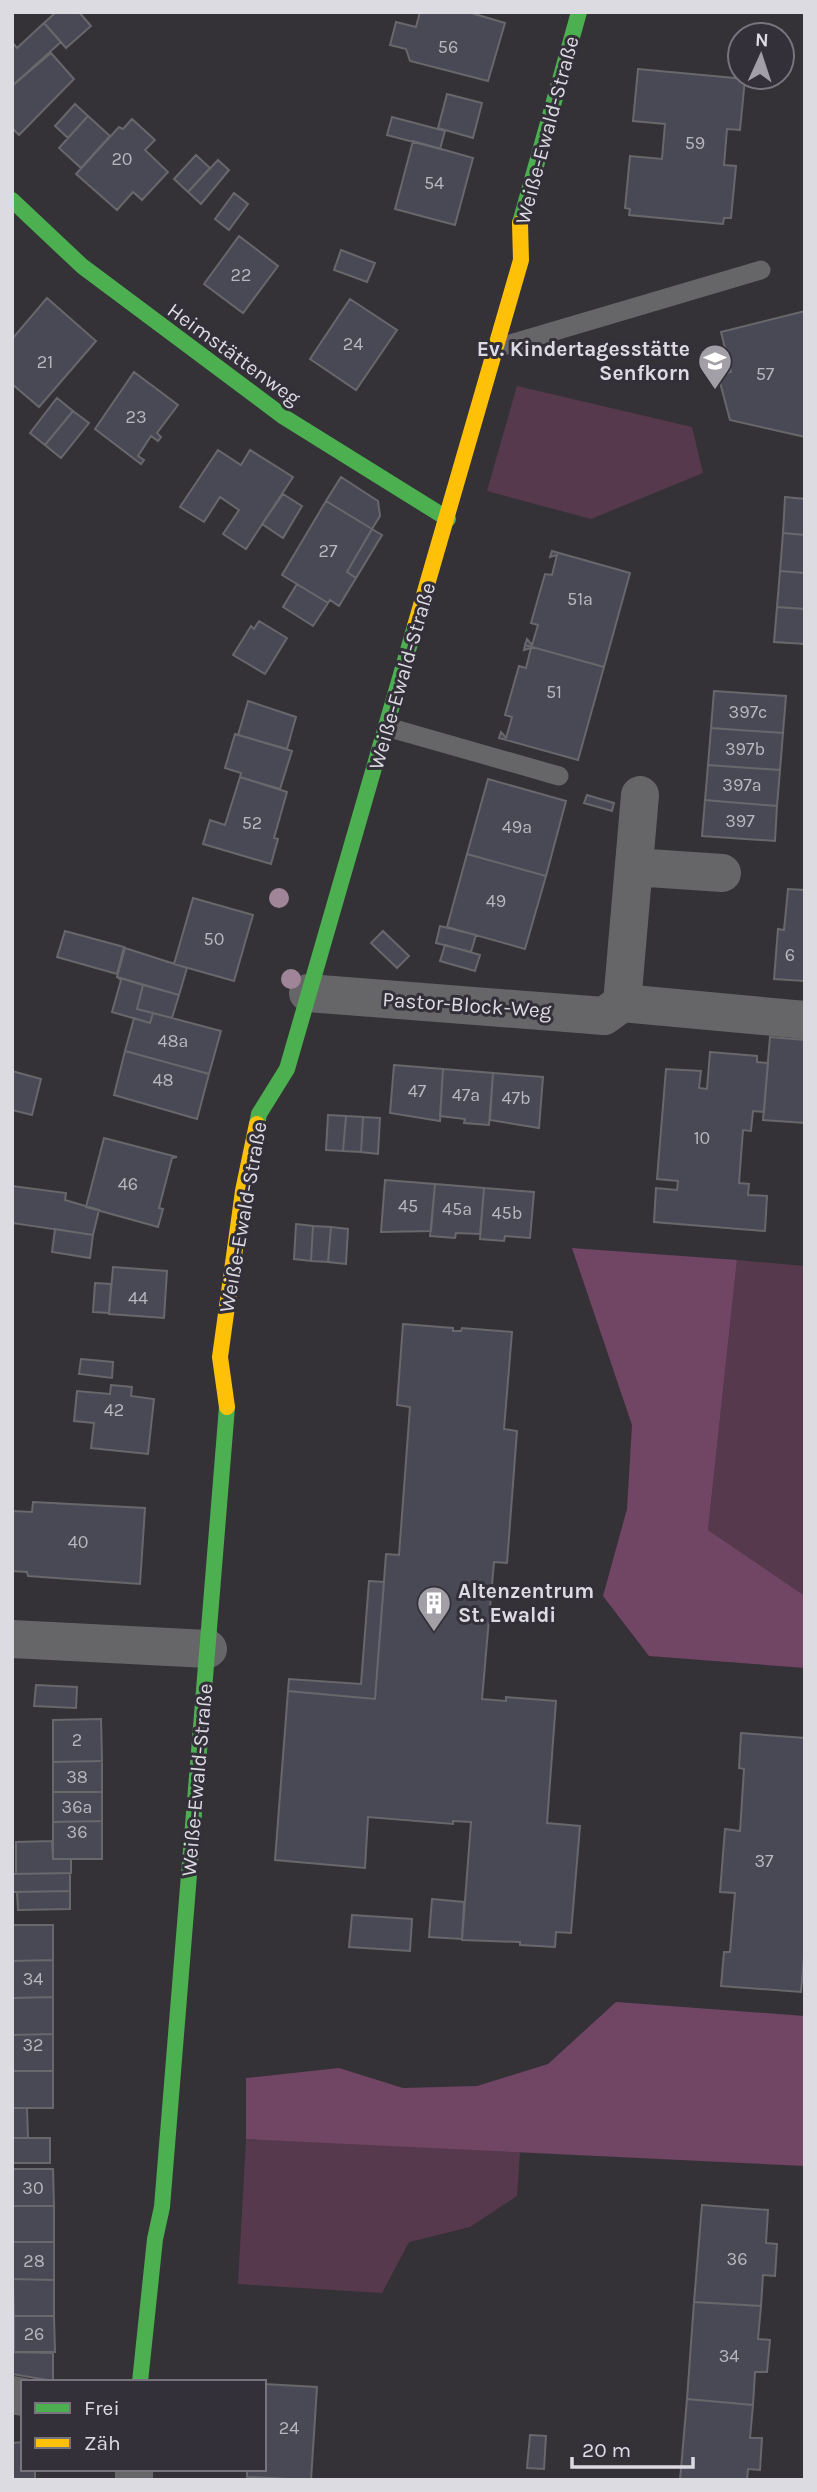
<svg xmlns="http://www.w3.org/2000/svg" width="817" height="2492" font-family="Karla,sans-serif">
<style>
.green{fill:#57394d}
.forest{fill:#714564}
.building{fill:#494955;stroke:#68676c;stroke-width:2}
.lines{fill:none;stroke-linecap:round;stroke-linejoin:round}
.lane{stroke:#666567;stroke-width:19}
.street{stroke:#666567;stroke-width:38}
.fast{stroke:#4caf50;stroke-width:16}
.slow{stroke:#ffc107;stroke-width:16}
.tree{fill:#a08498}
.labels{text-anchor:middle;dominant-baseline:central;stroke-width:6;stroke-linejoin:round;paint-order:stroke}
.number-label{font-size:18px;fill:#b8b6bf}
.street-label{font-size:21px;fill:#dddbe2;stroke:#333039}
.poi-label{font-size:21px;font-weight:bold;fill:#dddbe2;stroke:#333039;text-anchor:end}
</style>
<rect width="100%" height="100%" fill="#343237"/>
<path class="green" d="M517,386L692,427L703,473L591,519L487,491Z
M737,1260L805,1266V1596L708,1530Z
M246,2139L520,2151L517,2196L470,2227L409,2242L382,2293L238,2284Z"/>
<path class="forest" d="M572,1248L737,1260L708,1530L805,1596V1668L649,1656L603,1596L627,1509L632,1425Z
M616,2002L805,2016V2166L246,2139V2078L339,2068L403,2088L477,2086L548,2064Z"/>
<path class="building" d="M56,12H79L91,26L66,48L44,23Z
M420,12H468L505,23L488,81L410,61L406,49L390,45L396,22L416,27Z
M44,23L61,42L12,86V42L17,48Z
M51,53L74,79L19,135L12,128V86Z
M638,69L745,79L740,130L727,129L724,165L736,166L731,218H724L723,224L629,215L630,209L625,208L630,156L662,159L665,124L633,121Z
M447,94L482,103L473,138L438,128Z
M75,104L88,116L68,138L55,126Z
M88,116L110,136L81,168L59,148Z
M392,117L445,131L440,149L387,135Z
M132,119L155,140L145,150L168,172L142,200L133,192L117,210L76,174L119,127L123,129Z
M413,141L473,158L455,225L395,209Z
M196,155L210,168L188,192L174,179Z
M218,160L229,170L201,204L188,192Z
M234,193L248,204L229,230L215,219Z
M239,236L278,266L243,313L204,284Z
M341,250L375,263L367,282L334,270Z
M47,298L96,341L39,407L12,384V339Z
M350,299L397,330L356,390L310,359Z
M805,311V437L730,420L718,375L731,372L721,332Z
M134,372L178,405L157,433L161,437L158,441L151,436L138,456L144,460L141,464L95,429Z
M57,398L73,411L45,445L30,433Z
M73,411L89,423L61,458L45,445Z
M218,450L241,465L250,450L293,477L246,549L223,534L239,510L220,497L204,522L180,507Z
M341,477L378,501L380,516L372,529L326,501Z
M283,494L302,506L283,538L262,524Z
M785,497L805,499V535L783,533Z
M326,501L372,529L347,572L356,578L339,606L330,600L328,603L282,575Z
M372,529L382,535L356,578L347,572Z
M783,533L805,535V573L780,571Z
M552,551L630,573L604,667L525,645L527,639L532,645L538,625L531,623L545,574L552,575L557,555L550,557Z
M780,571L805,573V609L777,607Z
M297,584L328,603L313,626L283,607Z
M777,607L805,609V644L774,642Z
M259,621L287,638L265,674L233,655L251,626L254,629Z
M525,645L604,667L578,760L499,738L501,732L506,738L512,717L505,715L519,666L526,668L531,648L524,650Z
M714,691L786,696L783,733L711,728Z
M248,701L296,717L287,749L238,735Z
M711,728L783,733L780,770L708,765Z
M235,734L292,751L280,789L240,777L241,773L225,768Z
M708,765L780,770L777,806L705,800Z
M240,777L287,792L274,838L278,839L271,864L203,844L210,820L225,825Z
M488,779L566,801L546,876L467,854Z
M587,795L614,803L612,811L584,803Z
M705,800L777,806L775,841L702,836Z
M467,854L546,876L525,949L447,927Z
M788,889L805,890V981L774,979L778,929L784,930Z
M193,898L253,915L234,981L174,964Z
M440,926L476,935L471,952L436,943Z
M65,931L124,947L117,974L57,957Z
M383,931L409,956L397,968L371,943Z
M445,945L480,955L475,971L440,961Z
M125,948L187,968L179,995L117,977Z
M117,977L143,985L137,1009L153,1013L150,1023L112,1012L121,980Z
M143,985L179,995L172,1018L137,1009Z
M153,1013L221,1031L209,1074L125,1051L134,1018L150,1023Z
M770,1037L805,1040V1123L763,1120Z
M125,1051L209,1074L197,1119L114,1095Z
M710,1052L757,1056V1062L768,1063L764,1112L753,1111L751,1131L743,1130L739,1183L749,1184L748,1195L767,1196L765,1231L654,1222L656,1188L677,1190L678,1181L657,1179L666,1069L701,1071L699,1088L707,1089Z
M394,1065L443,1069L440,1121L390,1113Z
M443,1069L493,1073L489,1125L464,1123L465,1119L440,1116Z
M12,1071L41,1079L32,1115L12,1110Z
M493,1073L543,1077L539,1128L490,1120Z
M328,1115L346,1116L343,1151L326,1150Z
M346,1116L363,1117L361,1152L343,1151Z
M363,1117L380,1118L378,1154L361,1152Z
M104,1138L177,1157L172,1158L159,1208L163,1209L158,1227L86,1207Z
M385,1180L435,1184L431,1231L381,1232Z
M435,1184L484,1188L480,1234L456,1233L455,1238L430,1236Z
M12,1186L66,1193L65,1200L99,1210L93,1235L12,1223Z
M484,1188L534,1192L530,1238L505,1236L504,1241L480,1239Z
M296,1224L313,1226L311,1261L294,1259Z
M313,1226L331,1227L328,1262L311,1261Z
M331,1227L348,1229L346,1264L328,1262Z
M55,1229L93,1235L90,1258L52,1252Z
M113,1267L167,1271L164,1318L109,1314Z
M95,1283L111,1284L109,1313L93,1312Z
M403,1324L453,1328V1331H461L462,1328L512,1332L504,1429L517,1431L507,1563L494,1562L482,1699L506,1701V1697L556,1701L547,1823L580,1826L571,1933L556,1932L555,1947L520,1945V1942L462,1940L471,1822L453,1821V1824L368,1817L365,1868L275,1860L288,1691L375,1699L386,1554L399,1555L410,1407L397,1405Z
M81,1359L113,1362L112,1378L79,1374Z
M111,1385L132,1387L131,1396L154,1399L148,1454L91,1448L94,1423L74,1421L77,1391L110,1394Z
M33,1502L145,1508L140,1584L28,1576L27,1572L12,1571V1511L32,1512Z
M369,1581L384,1582L375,1699L288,1691L289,1679L361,1684Z
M36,1685L77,1687L76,1708L34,1706Z
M101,1719L102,1761L53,1762V1720Z
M741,1733L805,1738V1944L801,1992L721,1986L724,1952H730L735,1893L720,1892L725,1829L740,1831L744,1769L739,1768Z
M102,1761V1792H53V1762Z
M53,1792H102V1821L53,1822Z
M102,1821V1859H53V1822Z
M52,1841L53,1859H71V1873L16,1874V1842Z
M70,1873V1891L12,1892V1874Z
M70,1891V1909L18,1910L17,1892Z
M432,1899L464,1902L462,1939L429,1937Z
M352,1915L412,1919L410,1951L349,1947Z
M12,1925H53V1960L12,1961Z
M53,1960V1997L12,1998V1961Z
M53,1997V2034L12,2035V1998Z
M53,2034V2071H13L12,2035Z
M13,2071H53V2108H13Z
M12,2088L13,2108H27L28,2138H12Z
M12,2138H50V2163H12Z
M13,2169H53L54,2206H13Z
M702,2205L768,2210L766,2243L777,2244L775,2276L763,2275L761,2306L694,2302Z
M13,2206H54V2242H13Z
M13,2242H54V2280L13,2279Z
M13,2279L54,2280V2316H14Z
M694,2302L761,2306L758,2339L770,2340L767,2372H755L753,2405L687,2399Z
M14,2316H54L55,2352H14Z
M12,2352L53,2353V2381L12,2374Z
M264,2384L317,2387L311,2480L247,2477V2469H264Z
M687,2399L753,2405L750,2438H762L760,2470L748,2469L747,2480H680Z
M530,2435L546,2436L544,2469L527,2468Z
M23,2442V2469H35V2479L12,2480V2443Z"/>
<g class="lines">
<path class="lane" d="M497,348L761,270
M387,727L559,776"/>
<path class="street" d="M634,867L722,873
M308,993L604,1016L622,1003L805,1020
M622,1003L640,795
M12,1639L208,1649
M12,2395L23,2397
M134,2480V2469"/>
<path class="fast" d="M12,200L82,266L284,417L448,519
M520,223L579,12
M257,1124L259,1114L287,1069L415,626
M140,2382L155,2239L162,2207L227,1407"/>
<path class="slow" d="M415,626L521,260L520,223
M227,1407L220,1357L243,1191L257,1124"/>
</g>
<g class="tree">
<circle cx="279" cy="898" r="10"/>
<circle cx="291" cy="979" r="10"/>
</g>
<defs>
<g id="school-pin" transform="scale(1.75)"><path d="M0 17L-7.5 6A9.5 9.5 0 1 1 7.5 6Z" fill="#a2a0a6" stroke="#333039"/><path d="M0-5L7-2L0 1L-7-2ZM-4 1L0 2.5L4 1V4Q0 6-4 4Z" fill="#fff"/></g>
<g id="building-pin" transform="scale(1.75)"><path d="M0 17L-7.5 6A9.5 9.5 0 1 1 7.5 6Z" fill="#a2a0a6" stroke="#333039"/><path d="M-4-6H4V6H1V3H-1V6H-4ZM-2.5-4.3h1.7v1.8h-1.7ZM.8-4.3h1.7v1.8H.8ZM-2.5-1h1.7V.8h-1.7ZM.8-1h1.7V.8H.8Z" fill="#fff"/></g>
</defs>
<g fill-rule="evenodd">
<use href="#school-pin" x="715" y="361"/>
<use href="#building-pin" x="434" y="1603"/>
</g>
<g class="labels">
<g class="number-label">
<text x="448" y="47">56</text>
<text x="695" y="143">59</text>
<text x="122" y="159">20</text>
<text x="434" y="183">54</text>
<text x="241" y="275">22</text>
<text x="353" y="344">24</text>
<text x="45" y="362">21</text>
<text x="765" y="374">57</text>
<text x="136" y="417">23</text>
<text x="328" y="551">27</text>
<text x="580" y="599">51a</text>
<text x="554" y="692">51</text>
<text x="748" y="712">397c</text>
<text x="745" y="749">397b</text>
<text x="742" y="785">397a</text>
<text x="740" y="821">397</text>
<text x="252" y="823">52</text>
<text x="517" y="827">49a</text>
<text x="496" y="901">49</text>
<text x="214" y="939">50</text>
<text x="790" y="955">6</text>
<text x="173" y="1041">48a</text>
<text x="163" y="1080">48</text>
<text x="417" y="1091">47</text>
<text x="466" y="1095">47a</text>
<text x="516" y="1098">47b</text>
<text x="702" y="1138">10</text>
<text x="128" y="1184">46</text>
<text x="408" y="1206">45</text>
<text x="457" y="1209">45a</text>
<text x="507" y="1213">45b</text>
<text x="138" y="1298">44</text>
<text x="114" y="1410">42</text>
<text x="78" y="1542">40</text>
<text x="77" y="1740">2</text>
<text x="77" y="1777">38</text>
<text x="77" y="1807">36a</text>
<text x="77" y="1832">36</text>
<text x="764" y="1861">37</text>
<text x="33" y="1979">34</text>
<text x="33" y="2045">32</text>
<text x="33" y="2188">30</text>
<text x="737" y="2259">36</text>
<text x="34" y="2261">28</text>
<text x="34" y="2334">26</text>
<text x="729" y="2356">34</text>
<text x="289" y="2428">24</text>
</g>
<g class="street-label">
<text transform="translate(547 130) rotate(-75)">Weiße-Ewald-Straße</text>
<text transform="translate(234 354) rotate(36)">Heimstättenweg</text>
<text transform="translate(402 676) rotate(-74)">Weiße-Ewald-Straße</text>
<text transform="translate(467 1005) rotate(4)">Pastor-Block-Weg</text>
<text transform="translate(243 1217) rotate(-80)">Weiße-Ewald-Straße</text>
<text transform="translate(197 1780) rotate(-85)">Weiße-Ewald-Straße</text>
</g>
<g class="poi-label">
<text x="690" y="349">Ev. Kindertagesstätte<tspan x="690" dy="24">Senfkorn</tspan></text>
<text x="458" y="1591" text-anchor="start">Altenzentrum<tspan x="458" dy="24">St. Ewaldi</tspan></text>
</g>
</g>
<rect width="817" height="2492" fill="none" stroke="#dddbe2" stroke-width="28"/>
<rect x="21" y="2380" width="245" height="91" fill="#333039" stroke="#77747d" stroke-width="2"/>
<rect x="35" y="2403" width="35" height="10" fill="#4caf50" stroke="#77747d" stroke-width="2"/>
<text x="84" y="2415" font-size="21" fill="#dddbe2">Frei</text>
<rect x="35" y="2438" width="35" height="10" fill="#ffc107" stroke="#77747d" stroke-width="2"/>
<text x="84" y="2450" font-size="21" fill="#dddbe2">Zäh</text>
<g transform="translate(761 56) rotate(3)"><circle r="33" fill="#333039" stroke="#77747d" stroke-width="2"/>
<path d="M0-5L12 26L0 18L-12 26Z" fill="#a2a0a6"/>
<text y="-10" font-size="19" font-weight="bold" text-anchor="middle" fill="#dddbe2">N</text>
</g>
<path d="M572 2457v10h121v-10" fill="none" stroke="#dddbe2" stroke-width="3.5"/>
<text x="582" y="2457" font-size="21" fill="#dddbe2" stroke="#333039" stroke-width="5" paint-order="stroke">20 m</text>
</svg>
